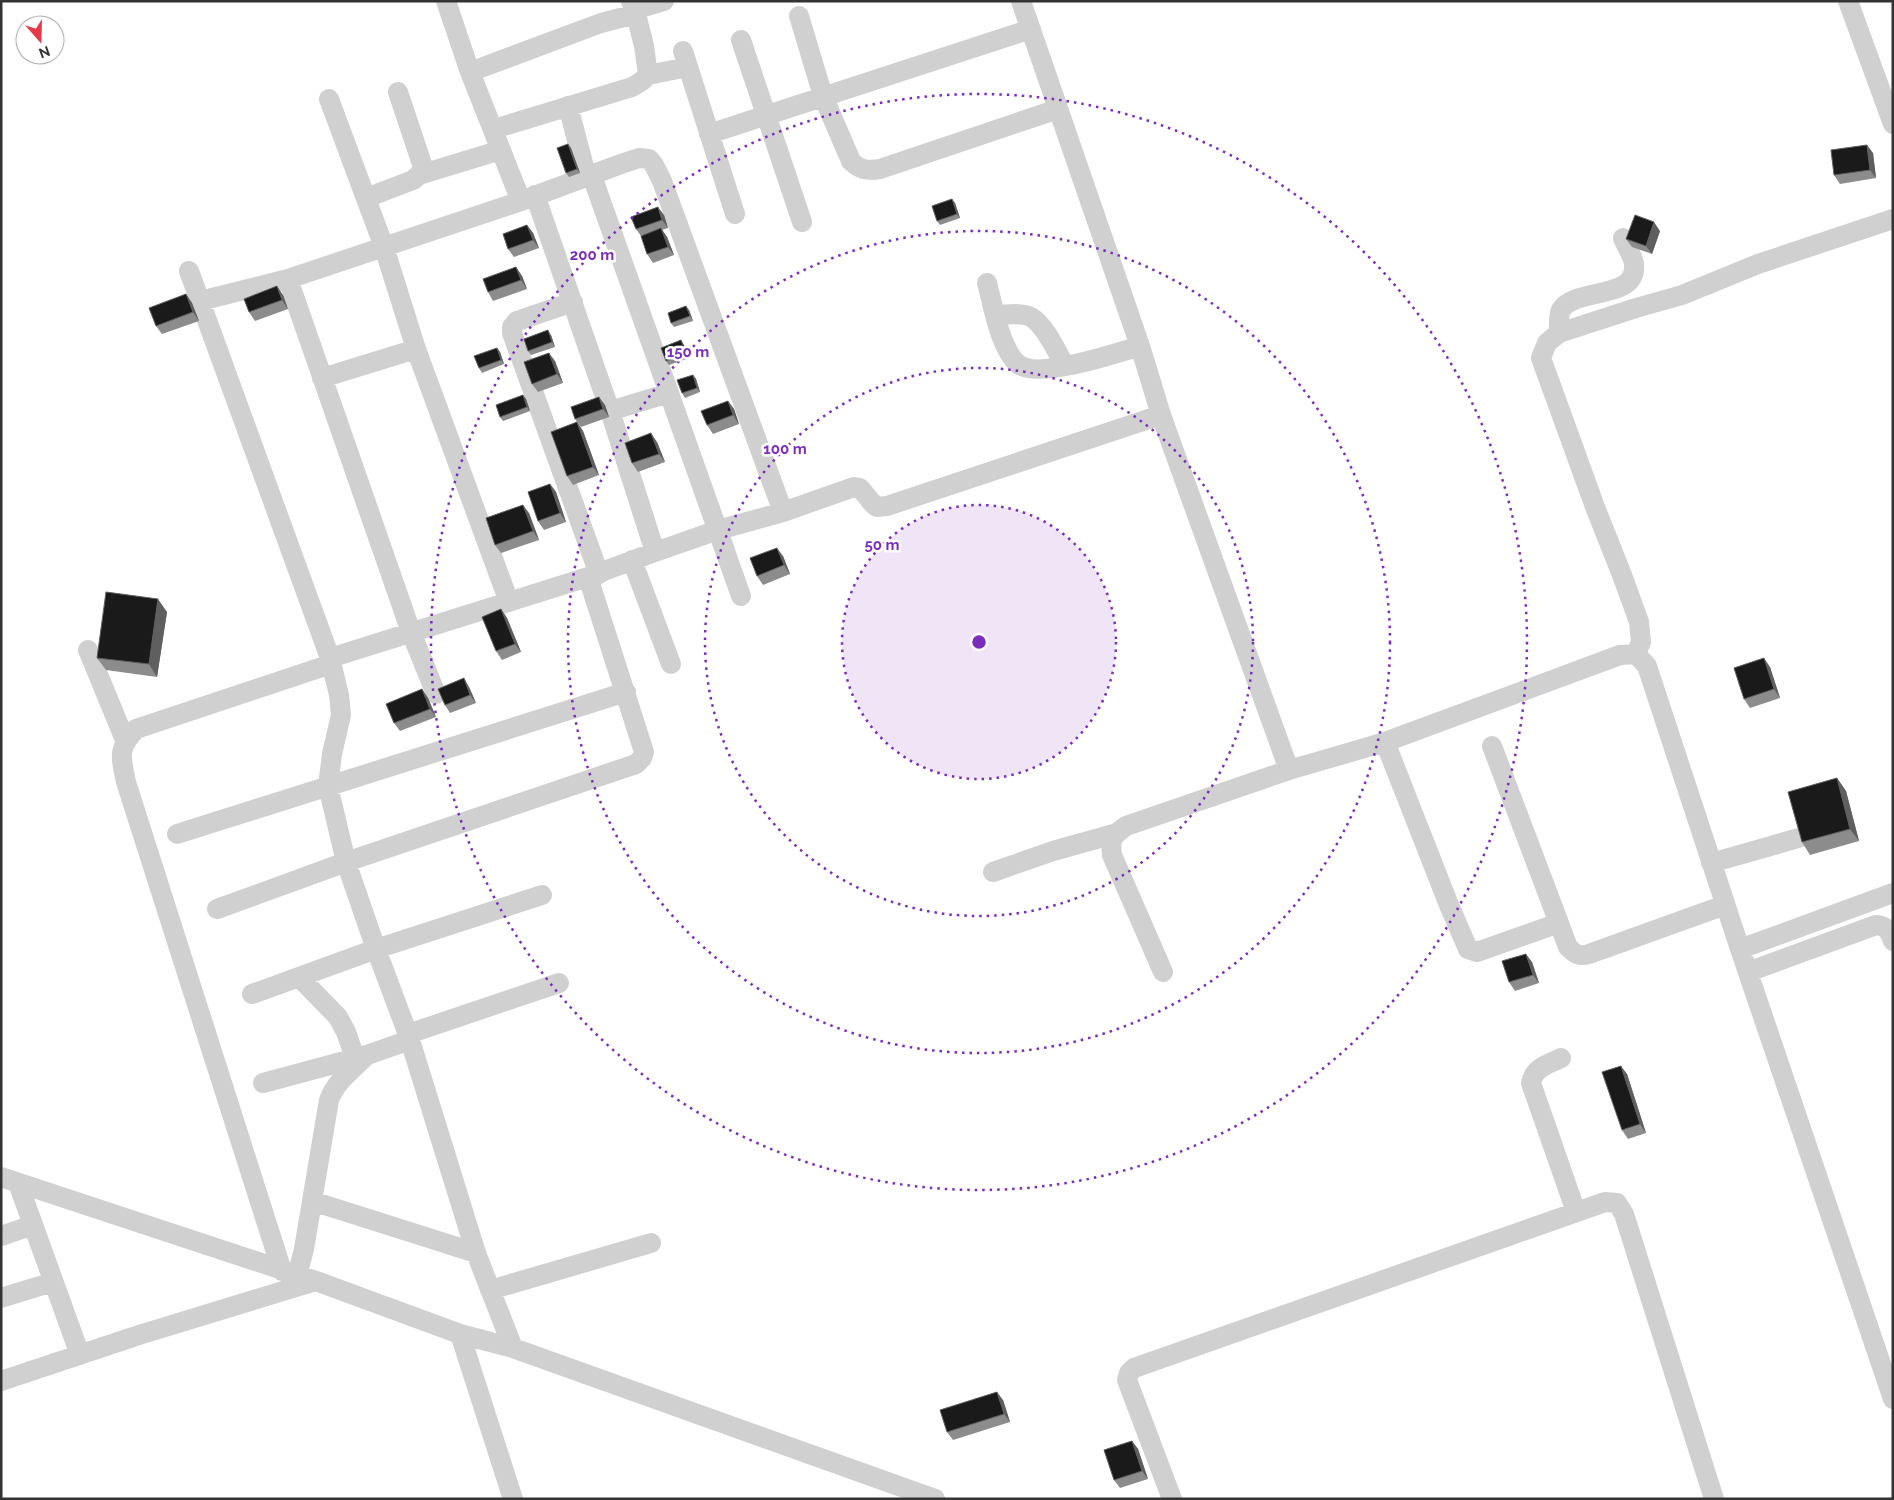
<svg xmlns="http://www.w3.org/2000/svg" width="1894" height="1500" font-family="Raleway,sans-serif">
<style>
.lines{fill:none;stroke-linecap:round;stroke-linejoin:round}
.minor{stroke:#d0d0d0;stroke-width:20}
.wall{fill:#8c8c8c}
.shaded-wall{fill:#5f5f5f}
.building{fill:#1a1a1a;stroke:#5f5f5f}
.ring{fill:none;stroke:#7b2cbf;stroke-width:2.5;stroke-dasharray:2.5 5}
.centre{fill:#7b2cbf;stroke:#fff;stroke-width:2.5}
.ring-label{font-size:15px;text-anchor:middle;font-weight:bold;fill:#7b2cbf;stroke:#fff;stroke-width:5;stroke-linejoin:round;paint-order:stroke}
</style>
<rect width="100%" height="100%" fill="#fff"/>
<g class="lines">
<path class="minor" d="M446,1L470,72L521,201
M1021,1L1140,346L1161,415L1289,770
M1848,1L1893,124
M634,10L664,1
M799,16L823,96L851,161C860,170 867,171 880,169L1058,109
M741,40L802,222
M683,51L735,214
M470,72L601,23L636,14L631,1
M648,75L688,67
M329,99L384,247L416,349L509,602
M568,106L587,178
M494,129L632,87L642,81L648,75L644,46L636,14
M709,134L1031,29
M419,175L501,150
M592,176L741,596
M535,195L610,411L655,552
M366,198L413,180L419,175L423,167L398,92
M189,271L200,301L288,279L521,201L621,164L639,158L649,159L654,165L662,181L783,512
M288,279L411,632L436,694
M987,283C993,305 1000,349 1018,364C1037,380 1117,353 1140,346
M200,301L330,658L339,695L341,715L332,754L328,786L346,862L376,949L410,1040L476,1253L513,1348
M573,302L517,321L512,327V333L599,574
M996,315C1006,315 1022,312 1031,317C1045,325 1057,352 1065,366
M1559,333C1559,326 1558,316 1561,310C1574,287 1638,301 1634,264C1633,256 1626,246 1623,238
M322,378L416,349
M610,411L669,393
M632,560L671,664
M88,650L125,740
M1636,654L1641,642L1639,622L1622,575L1595,507L1541,358L1547,343L1559,333L1636,308L1682,295L1758,264L1893,219
M330,658L588,577L655,552L718,530L783,512L854,487L860,488L874,505L877,507L887,506L1161,415
M1385,742L1449,905L1468,949L1477,952L1559,923
M1492,746L1568,947C1575,954 1579,957 1589,954L1725,905
M177,834L626,692
M1711,863L1802,837
M993,872L1053,851L1114,834
M217,909L346,862L636,764L642,758L644,752L588,577
M1740,949L1893,893
M1163,972L1112,855C1110,839 1112,836 1126,826L1289,770L1385,742L1620,655L1636,654L1647,666L1740,949L1893,1399
M1748,972L1876,925C1887,926 1889,931 1893,941
M299,977L338,1017L346,1032L355,1058
M252,994L376,949L542,895
M408,1034L559,983
M1561,1058C1549,1064 1534,1067 1531,1083L1576,1212
M263,1083L367,1055L410,1040
M1,1177L316,1281L460,1334L513,1348L935,1499
M18,1183L80,1355
M312,1201L476,1253
M1,1236L33,1225
M282,1271L126,782C121,757 117,749 136,729L331,664
M297,1276L304,1249L329,1100C336,1081 353,1069 367,1055
M490,1290L651,1243
M1,1298L53,1282
M460,1334L513,1499
M1,1381L139,1335L316,1281
M1172,1499L1127,1380L1129,1373L1134,1368L1605,1202L1617,1203L1624,1214L1714,1499"/>
</g>
<path class="wall" d="M568,144L571,148L580,173L569,177L566,173Z
M1873,153L1876,178L1840,184L1834,175Z
M952,199L955,203L960,218L940,225L937,221Z
M664,215L668,228L662,230L667,237L674,255L653,263L647,254L641,236L636,229Z
M527,225L533,233L539,248L514,257L508,249Z
M1660,231L1652,254L1632,247L1626,239Z
M516,267L522,276L527,289L493,301L488,292Z
M186,294L192,303L199,321L162,334L156,326Z
M283,295L288,309L255,321L249,312Z
M689,310L693,321L674,327L671,323Z
M551,335L555,347L531,355L528,351Z
M681,340L684,345L689,358L669,365L666,361Z
M497,348L500,352L504,364L482,373L479,368Z
M555,361L563,383L538,392L532,384Z
M693,375L696,379L700,392L685,398L682,393Z
M523,395L526,399L530,411L503,421L500,417Z
M728,401L734,409L739,424L713,434L707,425Z
M605,405L609,417L581,427L575,419Z
M577,422L583,431L599,475L573,485L567,476Z
M657,442L665,462L638,472L632,463Z
M550,484L556,492L566,522L544,530L538,521Z
M529,513L539,540L501,553L495,545Z
M783,556L790,574L763,585L757,576Z
M501,609L507,618L521,652L502,660L496,651Z
M167,612L157,677L106,670L97,658Z
M1770,667L1780,698L1750,708L1744,699Z
M469,687L476,703L450,713L445,705Z
M422,689L428,698L436,717L400,731L394,723Z
M1837,778L1846,791L1859,841L1810,855L1802,842Z
M1532,962L1539,983L1515,991L1509,982Z
M1627,1074L1646,1133L1628,1139L1622,1130Z
M1003,1400L1010,1422L953,1440L947,1432Z
M1132,1441L1138,1449L1148,1479L1120,1488L1114,1480Z"/>
<path class="shaded-wall" d="M568,144L571,148L580,173L577,169Z
M1867,145L1873,153L1876,178L1870,170Z
M952,199L955,203L960,218L957,214Z
M658,207L664,215L668,228L662,220Z
M1654,222L1660,231L1652,254L1646,246Z
M527,225L533,233L539,248L533,240Z
M661,228L667,237L674,255L668,247Z
M516,267L522,276L527,289L521,280Z
M277,286L283,295L288,309L282,300Z
M186,294L192,303L199,321L193,312Z
M686,306L689,310L693,321L690,316Z
M548,330L551,335L555,347L552,342Z
M681,340L684,345L689,358L686,354Z
M497,348L500,352L504,364L501,360Z
M549,353L555,361L563,383L557,374Z
M693,375L696,379L700,392L697,388Z
M523,395L526,399L530,411L527,407Z
M599,397L605,405L609,417L603,409Z
M728,401L734,409L739,424L733,415Z
M577,422L583,431L599,475L593,467Z
M651,433L657,442L665,462L659,454Z
M550,484L556,492L566,522L560,513Z
M523,505L529,513L539,540L533,531Z
M777,548L783,556L790,574L784,565Z
M158,599L167,612L157,677L149,664Z
M501,609L507,618L521,652L515,644Z
M1764,658L1770,667L1780,698L1774,689Z
M464,678L469,687L476,703L470,695Z
M422,689L428,698L436,717L430,709Z
M1837,778L1846,791L1859,841L1850,829Z
M1526,954L1532,962L1539,983L1533,975Z
M1621,1066L1627,1074L1646,1133L1640,1124Z
M997,1392L1003,1400L1010,1422L1004,1414Z
M1132,1441L1138,1449L1148,1479L1142,1471Z"/>
<path class="building" d="M568,144L577,169L566,173L557,148Z
M1867,145L1870,170L1834,175L1831,150Z
M952,199L957,214L937,221L932,206Z
M658,207L662,220L636,229L631,217Z
M1635,215L1654,222L1646,246L1626,239Z
M527,225L533,240L508,249L503,234Z
M661,228L668,247L647,254L641,236Z
M516,267L521,280L488,292L483,279Z
M277,286L282,300L249,312L244,299Z
M186,294L193,312L156,326L149,308Z
M686,306L690,316L671,323L668,313Z
M548,330L552,342L528,351L524,339Z
M681,340L686,354L666,361L661,348Z
M497,348L501,360L479,368L474,356Z
M549,353L557,374L532,384L524,362Z
M693,375L697,388L682,393L677,380Z
M523,395L527,407L500,417L496,405Z
M599,397L603,409L575,419L571,407Z
M728,401L733,415L707,425L701,411Z
M577,422L593,467L567,476L551,432Z
M651,433L659,454L632,463L625,443Z
M550,484L560,513L538,521L528,492Z
M523,505L533,531L495,545L486,518Z
M777,548L784,565L757,576L750,558Z
M106,592L158,599L149,664L97,658Z
M501,609L515,644L496,651L482,617Z
M1764,658L1774,689L1744,699L1734,668Z
M464,678L470,695L445,705L438,689Z
M422,689L430,709L394,723L386,704Z
M1837,778L1850,829L1802,842L1788,792Z
M1526,954L1533,975L1509,982L1502,961Z
M1621,1066L1640,1124L1622,1130L1602,1072Z
M997,1392L1004,1414L947,1432L940,1410Z
M1132,1441L1142,1471L1114,1480L1104,1450Z"/>
<circle cx="979" cy="642" r="137" fill="#7b2cbf" fill-opacity=".12"/>
<g class="ring">
<circle cx="979" cy="642" r="137"/>
<circle cx="979" cy="642" r="274"/>
<circle cx="979" cy="642" r="411"/>
<circle cx="979" cy="642" r="548"/>
</g>
<circle cx="979" cy="642" r="8" class="centre"/>
<g class="ring-label">
<text x="592" y="260">200 m</text>
<text x="688" y="357">150 m</text>
<text x="785" y="454">100 m</text>
<text x="882" y="550">50 m</text>
</g>
<rect width="1894" height="1500" fill="none" stroke="#333333" stroke-width="5"/>
<g transform="translate(40 40) rotate(160)"><circle r="24" fill="#ffffff" stroke="#adadad"/>
<path d="M0-4L9 19L0 12L-9 19Z" fill="#e63946"/>
<text y="-8" font-size="14" font-weight="bold" text-anchor="middle" fill="#333333">N</text>
</g>
</svg>
